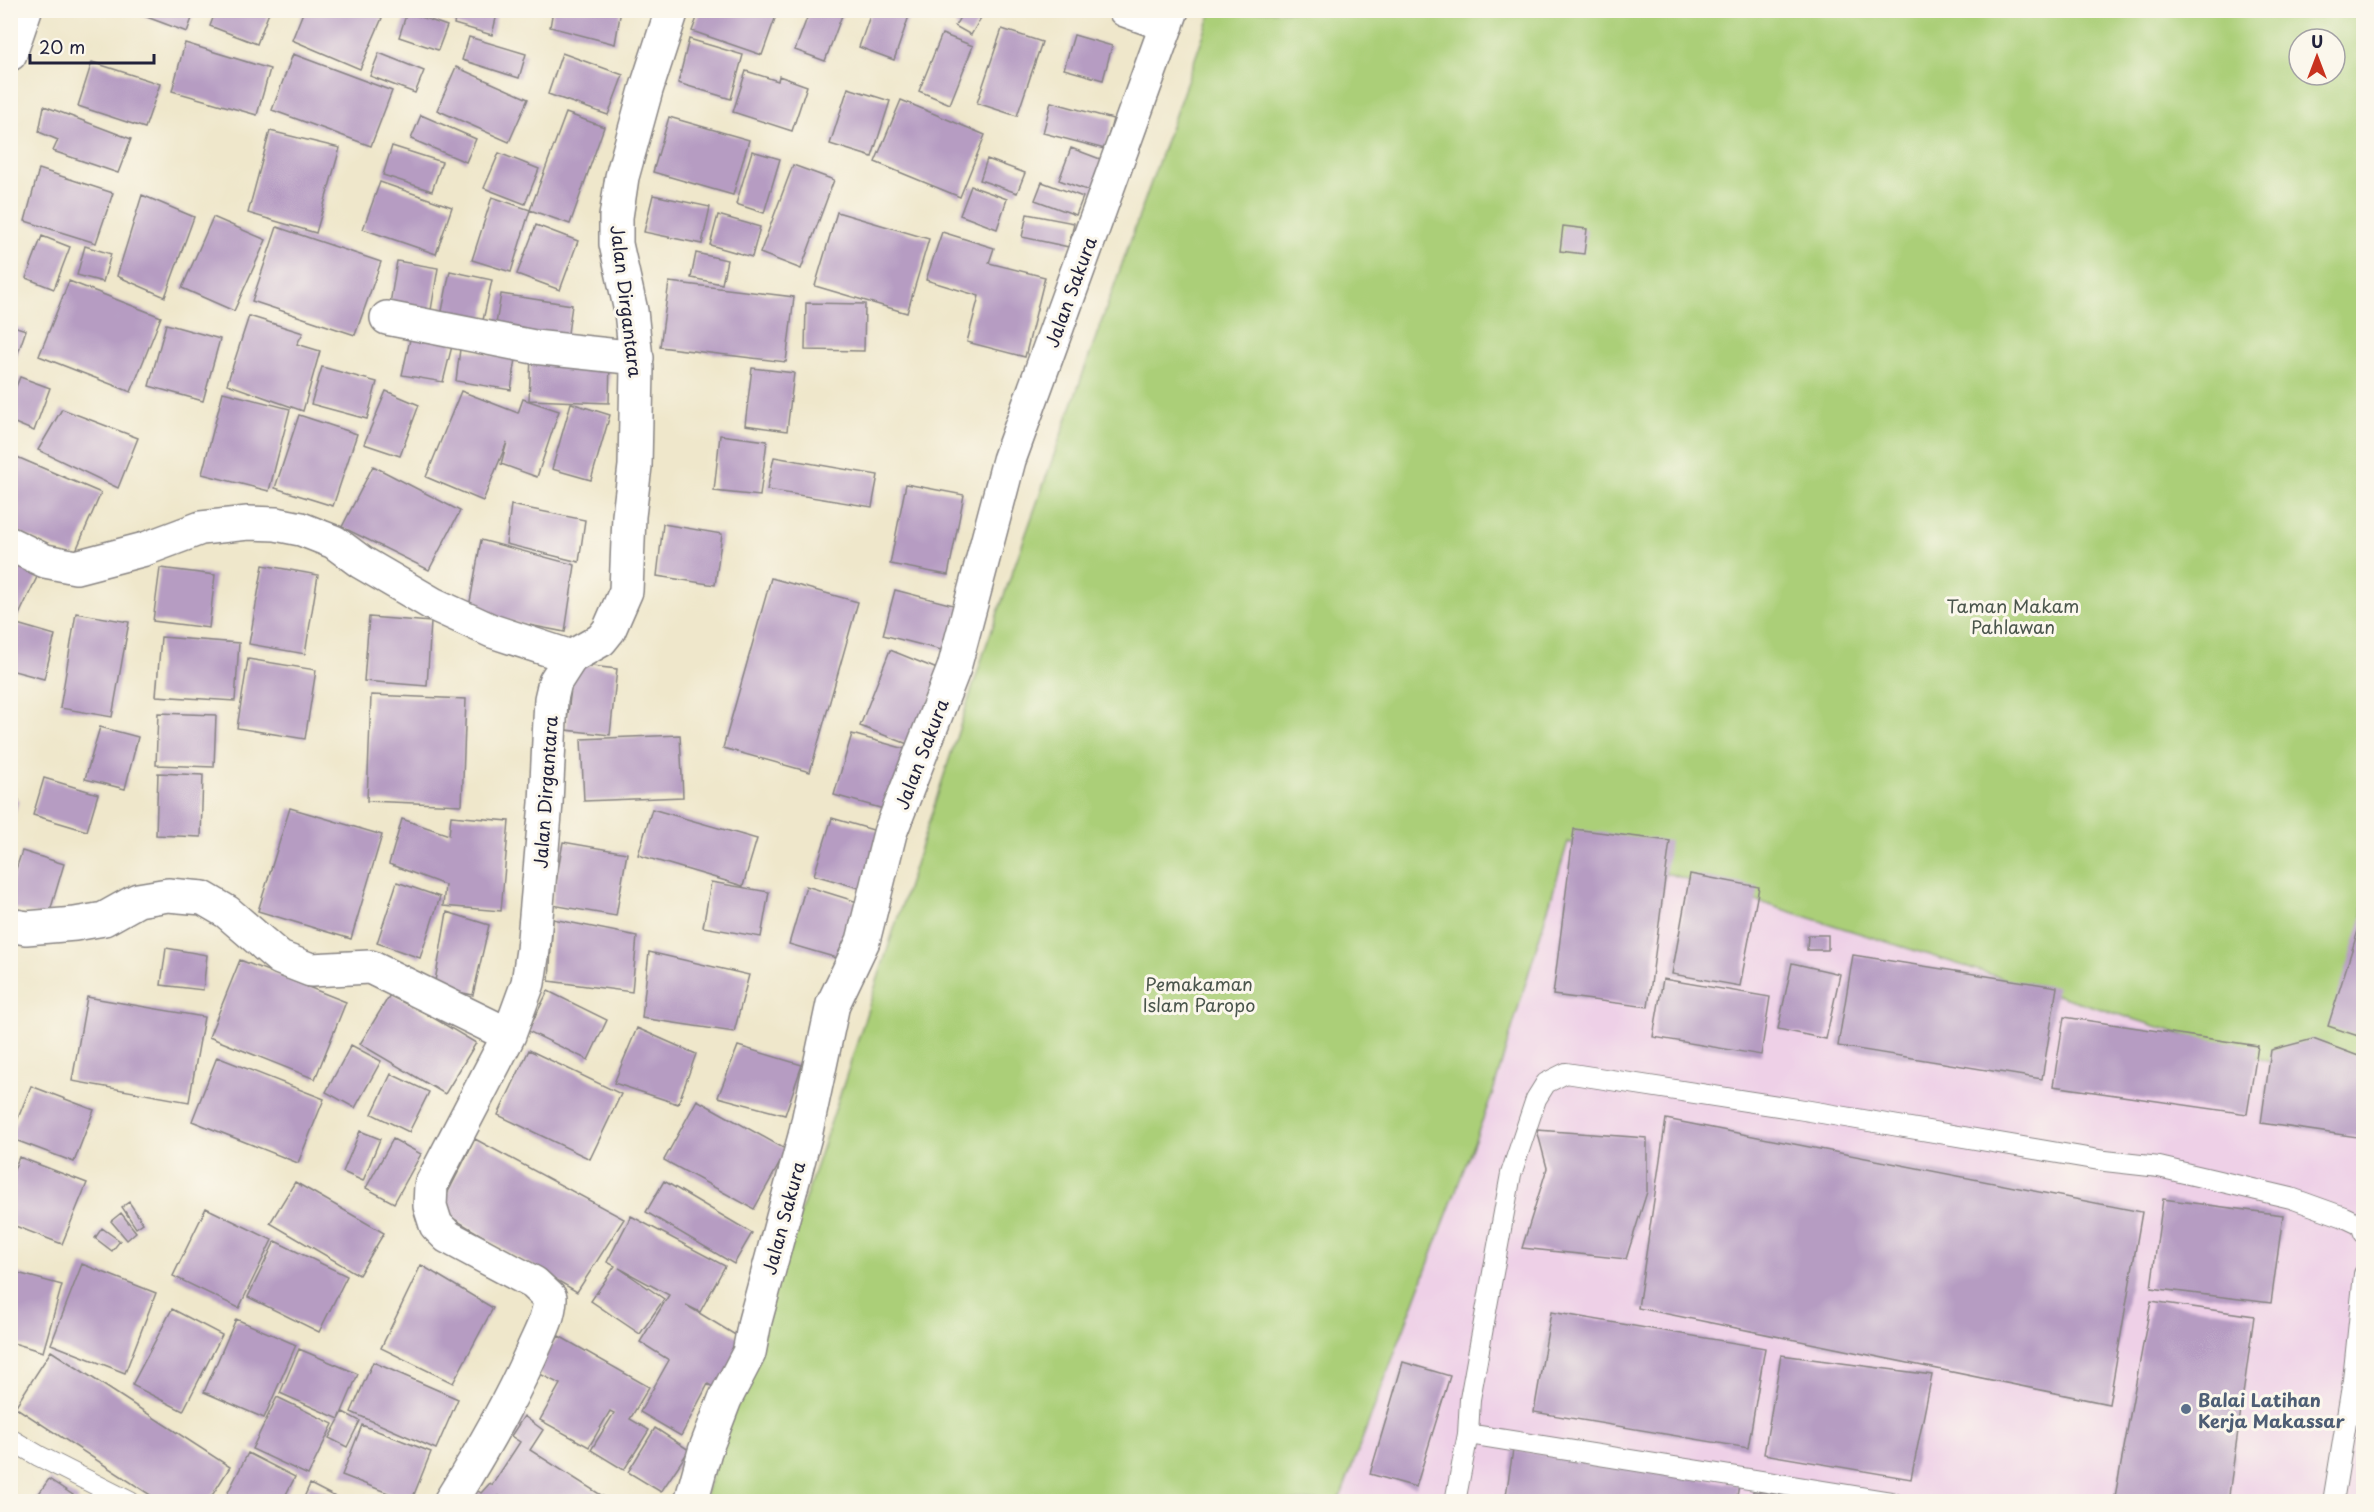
<svg xmlns="http://www.w3.org/2000/svg" width="2374" height="1512" font-family="'Playpen Sans',sans-serif">
<style>
.built{fill:#eed0e7}
.green{fill:#abcf78;stroke:#66785a;stroke-width:1.5;fill-rule:evenodd}
.building{fill:#b69cc2}
.lines{fill:none;stroke-linecap:round;stroke-linejoin:round}
.service-casing{stroke:#888483;stroke-width:22}
.minor-casing{stroke:#888483;stroke-width:36}
.service{stroke:#fff;stroke-width:20}
.minor{stroke:#fff;stroke-width:33}
.service-dot{fill:#5c6f8a;stroke:#fbf7ec;stroke-width:2}
.labels{text-anchor:middle;dominant-baseline:central;stroke-width:6;stroke-linejoin:round;paint-order:stroke}
.street-label{font-size:18px;fill:#22223b;stroke:#fbf7ec}
.park-label{font-size:18px;fill:#4b564d;stroke:#fbf7ec}
.service-label{font-size:18px;font-weight:bold;fill:#4e5e75;stroke:#fbf7ec;text-anchor:start}
</style>
<rect width="100%" height="100%" fill="#fbf7ec"/>
<filter id="ink" filterUnits="userSpaceOnUse"><feTurbulence type="fractalNoise" baseFrequency=".0167" numOctaves="2"/><feDisplacementMap in="SourceGraphic" scale="12" xChannelSelector="R" yChannelSelector="G"/><feConvolveMatrix kernelMatrix="1 2 1 2 8 2 1 2 1" color-interpolation-filters="sRGB"/></filter>
<filter id="wash" filterUnits="userSpaceOnUse"><feTurbulence type="fractalNoise" baseFrequency=".008" numOctaves="4" result="noise"/><feDisplacementMap in="SourceGraphic" scale="24" xChannelSelector="R" yChannelSelector="G"/><feGaussianBlur stdDeviation="1.35" result="paint"/><feColorMatrix in="noise" values="0 0 0 0 0 0 0 0 0 0 0 0 0 0 0 0 0 1.4 0 .05"/><feComposite in="paint" operator="in"/></filter>
<g filter="url(#wash)">
<rect width="100%" height="100%" fill="#efe7cb"/>
<path class="built" d="M1568,841L2363,1091V1501L1339,1502L1493,1092Z"/>
<path class="green" d="M1212,11H2363V1091L1568,842L1493,1092L1339,1501L703,1502L840,1095L986,646ZM2299,39H2335V75H2299Z"/>
<g id="blocks">
<path class="building" d="M128,10H195L187,32Z
M216,10H270L257,44L210,26Z
M304,10H365L382,18L360,69L292,40Z
M457,10H498L492,35L454,24Z
M553,10H621L615,44L550,27Z
M700,10H778L762,55L692,31Z
M810,10H844L825,61L795,50Z
M872,10H911L894,60L859,47Z
M964,10H977L983,14L971,35L955,26Z
M407,12L447,26L438,50L399,37Z
M1002,29L1042,42L1017,116L977,103Z
M942,34L973,46L950,104L919,91Z
M1074,35L1112,46L1103,80L1064,69Z
M469,37L526,54L519,78L462,60Z
M689,39L743,55L731,99L678,83Z
M185,43L270,69L257,115L172,91Z
M379,53L424,71L415,93L370,76Z
M562,53L623,75L608,115L548,94Z
M293,54L392,91L371,146L272,110Z
M92,62L160,84L145,128L78,106Z
M456,67L528,99L509,142L437,110Z
M746,71L778,81L779,76L807,86L792,131L733,112Z
M848,88L890,101L872,157L830,144Z
M901,100L985,135L960,197L875,162Z
M1051,102L1113,119L1105,149L1043,133Z
M44,106L131,139L118,173L53,151L58,140L39,132Z
M566,113L604,127L570,224L530,210Z
M421,115L476,139L466,162L411,139Z
M669,117L749,140L733,195L653,172Z
M270,131L340,148L316,233L248,213Z
M392,146L442,162L432,191L383,175Z
M1071,148L1108,162L1095,193L1059,180Z
M752,151L780,159L764,213L736,204Z
M499,153L539,169L525,204L484,188Z
M987,159L1025,173L1017,193L980,180Z
M793,165L834,180L801,269L760,253Z
M39,169L113,193L96,243L25,221Z
M380,182L452,207L436,254L363,229Z
M1042,182L1083,197L1076,215L1035,200Z
M971,186L1007,199L997,229L960,215Z
M142,195L194,217L165,297L117,276Z
M653,195L710,207L702,244L644,232Z
M492,197L530,210L511,272L472,260Z
M837,212L929,239L907,313L815,286Z
M1027,214L1074,223L1069,247L1022,237Z
M718,215L760,227L752,257L710,245Z
M213,217L266,240L234,311L182,288Z
M536,225L578,241L560,290L517,274Z
M1563,226L1587,229L1584,254L1560,251Z
M277,227L381,262L355,335L252,301Z
M942,232L994,248L989,263L1045,277L1025,357L967,342L979,296L926,280Z
M42,236L70,247L54,289L26,278Z
M85,246L111,254L103,282L77,275Z
M696,253L727,260L722,284L691,278Z
M397,261L438,268L430,316L389,310Z
M450,271L492,280L481,329L440,321Z
M69,281L161,317L131,392L39,356Z
M669,282L794,297L786,362L660,347Z
M501,294L572,305L566,347L494,336Z
M806,303L865,304L864,351L805,350Z
M249,316L303,333L297,344L320,351L303,411L227,384Z
M166,324L220,339L203,401L149,386Z
M10,325L26,330L11,373H10Z
M413,326L455,334L443,382L402,375Z
M460,349L516,359L511,390L456,381Z
M531,357L610,360L609,403L529,400Z
M322,367L377,382L367,419L311,404Z
M752,368L794,373L787,431L745,425Z
M20,377L50,388L34,431L10,421V401Z
M386,391L419,405L400,456L364,444Z
M461,391L518,413L523,399L559,411L537,477L501,464L507,442L483,501L426,477Z
M223,392L290,409L269,491L202,474Z
M571,403L610,415L591,480L552,469Z
M62,409L138,438L118,488L38,450Z
M299,415L357,434L333,506L275,488Z
M720,435L767,441L760,496L714,491Z
M10,454L101,493L74,555L10,529Z
M774,457L878,475L872,507L767,490Z
M373,466L460,511L429,570L342,527Z
M906,484L964,495L948,575L890,564Z
M511,505L585,520L579,562L506,544Z
M663,524L722,534L715,585L657,576Z
M481,540L575,565L565,632L468,613Z
M10,562L38,575L17,619L10,616Z
M263,565L318,575L305,654L249,644Z
M160,568L215,575L209,628L153,621Z
M771,578L858,602L810,772L723,748Z
M895,590L961,607L949,652L883,635Z
M76,613L129,622L112,717L60,708Z
M369,617L431,622L427,686L364,681Z
M17,624L55,635L44,679L10,670V648Z
M161,637L239,643L235,701L156,696Z
M890,650L942,671L913,746L860,726Z
M248,659L316,670L305,739L237,728Z
M574,664L617,669L610,735L566,730Z
M371,695L466,699L462,805L367,801Z
M158,713L216,715L214,767L156,765Z
M100,727L138,737L125,789L85,779Z
M852,734L909,750L891,811L834,795Z
M680,735L683,797L584,801L581,739Z
M158,773L203,775L201,837L156,835Z
M44,778L98,794L87,831L33,815Z
M10,797L19,800L11,826H10Z
M290,808L382,835L351,939L258,911Z
M652,809L757,839L743,886L638,855Z
M451,816L509,821L501,911L443,906L445,885L389,864L402,819L449,835Z
M832,818L880,832L863,889L814,875Z
M1574,829L1670,841L1648,1007L1553,995Z
M563,842L627,853L616,916L552,905Z
M22,851L64,864L48,918L10,907V887Z
M1690,874L1759,887L1740,986L1672,974Z
M397,882L440,897L420,958L377,943Z
M711,882L769,892L761,937L703,927Z
M806,886L861,903L844,960L789,944Z
M447,912L489,925L473,995L434,987Z
M2363,915H2364V1038L2328,1026Z
M553,919L637,936L632,992L549,981Z
M1808,935H1828V950H1807Z
M166,948L207,955L203,990L161,985Z
M649,952L749,975L734,1032L642,1018Z
M1853,955L2057,987L2042,1079L1838,1046Z
M240,960L346,1002L315,1079L209,1037Z
M1792,963L1840,974L1826,1039L1778,1029Z
M1663,979L1770,997L1761,1055L1653,1037Z
M548,991L607,1020L588,1060L528,1031Z
M391,993L476,1043L445,1094L360,1044Z
M87,997L204,1017L189,1102L72,1081Z
M2064,1017L2258,1046L2247,1114L2053,1086Z
M637,1028L696,1054L678,1104L614,1083Z
M2313,1039L2364,1058V1138L2261,1123L2271,1050Z
M351,1045L381,1061L355,1108L326,1092Z
M738,1046L802,1065L785,1115L718,1097Z
M529,1050L621,1094L590,1159L498,1115Z
M217,1057L324,1099L298,1163L192,1121Z
M391,1074L429,1092L409,1132L372,1114Z
M31,1086L94,1110L74,1162L10,1138Z
M697,1100L787,1150L754,1209L664,1160Z
M1666,1119L2142,1212L2109,1404L1638,1308Z
M1537,1130L1647,1138V1192L1626,1259L1522,1248L1547,1168Z
M360,1131L380,1139L363,1181L343,1172Z
M393,1139L421,1154L394,1203L366,1188Z
M475,1139L624,1219L577,1292L439,1210Z
M19,1157L87,1183L62,1244L10,1224V1180Z
M664,1181L752,1233L734,1264L646,1212Z
M295,1182L384,1233L359,1275L270,1223Z
M2163,1199L2283,1215L2271,1303L2151,1288Z
M129,1202L143,1223L136,1228L122,1207Z
M206,1208L272,1240L239,1308L173,1276Z
M121,1213L136,1232L127,1240L111,1221Z
M631,1216L725,1266L700,1312L686,1305L747,1342L718,1390L708,1384L681,1436L640,1412L669,1360L640,1342L669,1295L619,1268L664,1299L640,1334L591,1301L615,1266L607,1262Z
M102,1228L120,1241L112,1251L95,1238Z
M275,1241L347,1276L319,1332L248,1297Z
M82,1264L156,1293L125,1373L51,1344Z
M421,1265L493,1308L453,1383L381,1348Z
M10,1271L62,1285L43,1352L10,1342Z
M2151,1301L2254,1316L2228,1502H2114Z
M172,1309L222,1335L183,1411L132,1385Z
M1551,1312L1765,1348L1748,1448L1534,1412Z
M236,1319L296,1345L264,1418L204,1392Z
M559,1336L649,1387L630,1419L649,1430L624,1470L591,1450L614,1413L610,1411L589,1447L540,1420L560,1384L534,1371Z
M299,1349L358,1374L339,1419L280,1393Z
M51,1351L230,1467L208,1502H161L15,1407Z
M1781,1355L1932,1375L1911,1479L1764,1454Z
M373,1362L458,1399L436,1449L351,1412Z
M1403,1362L1450,1376L1416,1487L1370,1474Z
M277,1397L333,1424L308,1475L252,1449Z
M343,1412L360,1421L347,1447L329,1438Z
M524,1416L543,1430L530,1450L612,1502H508L499,1496L493,1502H470L478,1491L481,1493L490,1483L492,1485L520,1442L511,1436Z
M362,1425L431,1452L411,1502L342,1475Z
M655,1428L689,1450L661,1492L628,1472Z
M1513,1450L1739,1485L1736,1502H1505Z
M248,1453L295,1477L282,1502H223Z
M49,1479L79,1499L77,1502H33Z
M310,1484L345,1502H302Z
M1753,1491L1808,1500V1502H1751Z"/>
</g>
</g>
<g filter="url(#ink)">
<use href="#blocks" fill-opacity="0" stroke="#888483" stroke-width="1.5"/>
<g class="lines">
<g class="service-casing">
<path id="service" d="M1468,1434L1892,1502
M10,1439L39,1456L130,1502
M1455,1502L1468,1434L1470,1399L1511,1174L1536,1099L1546,1083L1566,1073L1804,1110L2105,1161L2159,1167L2291,1198L2344,1217L2361,1225L2364,1233
M2333,1502L2353,1380L2364,1274"/>
</g>
<g class="minor-casing">
<path id="minor" d="M1125,10L1167,25
M10,54L25,10
M387,318L534,347L637,358
M10,544L45,561L76,567L145,549L201,528L248,523L276,524L301,529L334,542L361,562L433,604L492,631L571,657
M10,925L26,928L75,924L104,919L138,900L168,895L203,898L227,912L280,958L311,970L370,967L509,1035
M450,1502C480,1454 508,1406 531,1354C539,1335 549,1320 550,1298L534,1283L448,1237L436,1225L430,1206L431,1185L509,1035L528,983L533,950L546,803L551,699L555,682L571,657L601,640L609,630L626,591L629,516L635,466L637,368L631,311L616,244V217L622,177L646,90L672,10
M691,1502L705,1451L725,1399L749,1353L755,1321L805,1136L833,1004L863,941L890,833L954,668L1009,460L1172,10"/>
</g>
<use href="#service" class="service"/>
<use href="#minor" class="minor"/>
</g>
</g>
<circle class="service-dot" cx="2186" cy="1409" r="6"/>
<g class="labels">
<g class="street-label">
<text transform="translate(1070 292) rotate(-70)">Jalan Sakura</text>
<text transform="translate(627 301) rotate(83)">Jalan Dirgantara</text>
<text transform="translate(921 754) rotate(-69)">Jalan Sakura</text>
<text transform="translate(545 792) rotate(-86)">Jalan Dirgantara</text>
<text transform="translate(783 1218) rotate(-75)">Jalan Sakura</text>
</g>
<g class="park-label">
<text x="2013" y="605">Taman Makam<tspan x="2013" dy="21">Pahlawan</tspan></text>
<text x="1199" y="983">Pemakaman<tspan x="1199" dy="21">Islam Paropo</tspan></text>
</g>
<g class="service-label">
<text x="2198" y="1399">Balai Latihan<tspan x="2198" dy="21">Kerja Makassar</tspan></text>
</g>
</g>
<rect width="2374" height="1512" fill="none" stroke="#fbf7ec" stroke-width="36"/>
<g transform="translate(2317 57)"><circle r="28" fill="#fbf7ec" stroke="#a4a2a5" stroke-width="1.5"/>
<path d="M0-4.5L10 22L0 15L-10 22Z" fill="#c8321e"/>
<text y="-9" font-size="16" font-weight="bold" text-anchor="middle" fill="#22223b">U</text>
</g>
<path d="M30 54v9h124v-9" fill="none" stroke="#22223b" stroke-width="3"/>
<text x="39" y="54" font-size="18" fill="#22223b" stroke="#fbf7ec" stroke-width="4.5" paint-order="stroke">20 m</text>
</svg>
